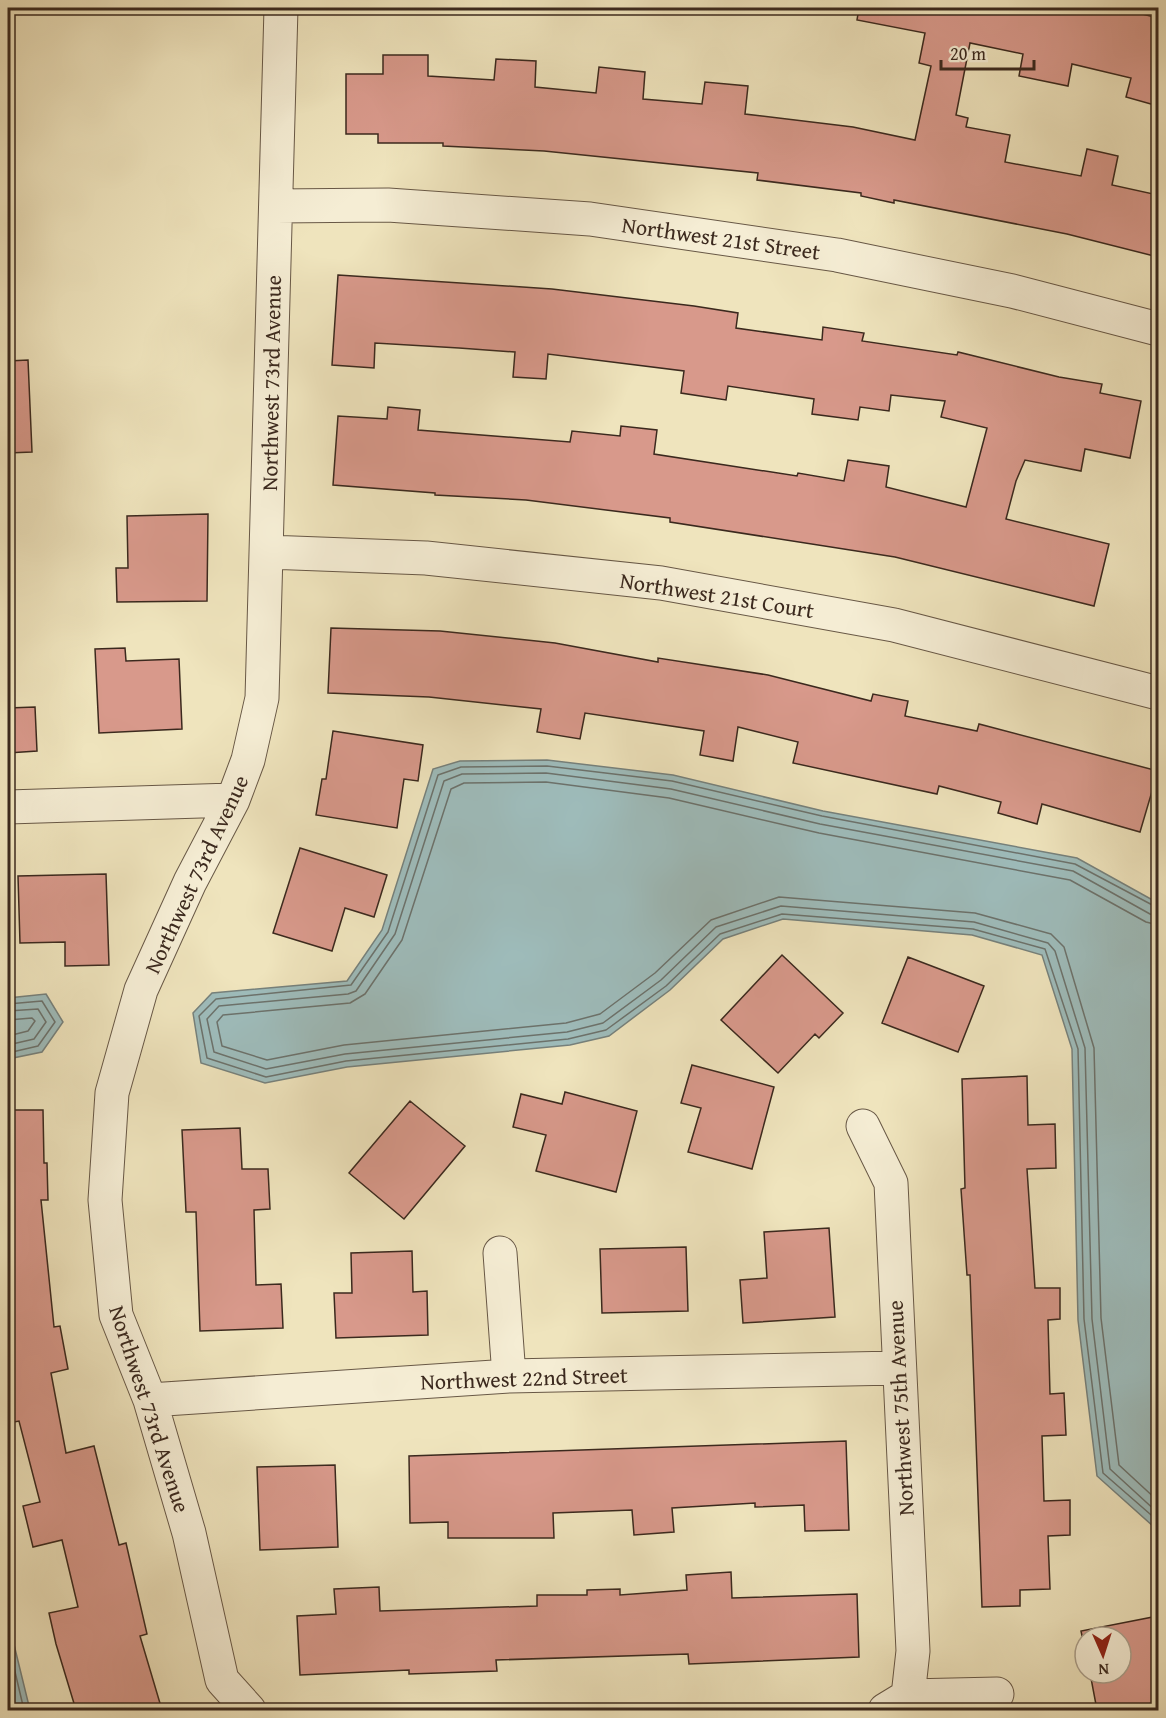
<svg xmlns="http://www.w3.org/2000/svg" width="1166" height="1718" font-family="'Gentium Book Plus',serif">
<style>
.water{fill:#9ebcbb;stroke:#76817c;stroke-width:1.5}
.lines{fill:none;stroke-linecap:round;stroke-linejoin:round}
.shore{stroke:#6c726c;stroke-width:1.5}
.building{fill:#d8998b;stroke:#3b291e;stroke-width:1.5}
.minor-casing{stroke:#685846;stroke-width:35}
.minor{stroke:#f5edd4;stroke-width:33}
.labels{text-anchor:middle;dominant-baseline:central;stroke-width:6;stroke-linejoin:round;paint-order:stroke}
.street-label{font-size:22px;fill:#3b291e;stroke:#f5edd4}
</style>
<rect width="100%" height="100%" fill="#efe4bd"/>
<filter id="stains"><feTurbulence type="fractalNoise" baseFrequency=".00333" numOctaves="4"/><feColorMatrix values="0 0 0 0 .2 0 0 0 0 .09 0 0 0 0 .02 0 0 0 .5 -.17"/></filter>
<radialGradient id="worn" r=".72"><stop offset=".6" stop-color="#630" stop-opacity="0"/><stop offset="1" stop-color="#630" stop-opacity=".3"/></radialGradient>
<path class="water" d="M547,760L673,775L823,811L1077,858L1158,903V1526L1154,1527L1097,1476L1078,1320L1072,1049L1042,955L972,935L783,919L723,939L670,990L609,1036L570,1045L347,1067L265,1083L201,1063L193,1013L212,993L347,981L382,930L433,769L460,761Z
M46,994L63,1022L42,1052L8,1059V998Z
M8,1620L30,1710H8Z"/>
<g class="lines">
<path class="shore" d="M1158,908L1075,864L822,816L672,781L547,766L461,767L438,775L388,932L351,985L216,999L199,1016L207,1058L266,1077L346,1061L568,1039L606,1030L666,986L720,934L782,914L973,929L1045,949L1078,1049L1084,1319L1103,1473L1158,1521
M1158,916L1150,914L1073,871L820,824L671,789L546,773L462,774L444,781L395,934L356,991L348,994L219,1006L207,1019L214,1052L266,1069L345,1054L567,1032L603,1023L661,980L716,927L781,906L974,922L1048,943L1055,951L1085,1048L1092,1319L1110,1469L1158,1513
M1158,925L1146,922L1070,880L819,833L669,798L546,782L464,783L451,789L402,940L365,994L350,1003L223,1015L217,1022L222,1046L267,1060L344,1045L566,1023L600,1014L655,973L711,920L779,897L975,913L1051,934L1064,947L1094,1048L1101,1318L1119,1465L1158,1501
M8,1004L42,1001L55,1022L38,1046L8,1053
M8,1011L38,1009L46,1022L34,1039L8,1045
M8,1020L32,1018L35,1021L28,1031L8,1036
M8,1642L24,1710"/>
</g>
<path class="building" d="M859,8H1119L1158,18V106L1126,97L1131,78L1072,64L1068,86L1019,76L1023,54L970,43L956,115L968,118L966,127L1010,135L1005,162L1081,176L1087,149L1118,156L1112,185L1158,195V257L1067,234L894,200V203L861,196V193L757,180L758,173L544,151L443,146V143H378V134H346V74H383V55H428V76L494,80L496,59L536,61L535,87L596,93L599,67L645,72L643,99L702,104L705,82L748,86L745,114L853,127L915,140L931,66L919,63L925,33L857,20Z
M338,275L552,289L694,306L738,313L736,328L822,340L823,327L864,333L862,341L957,355L958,352L1059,377L1102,384L1100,393L1141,401L1130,458L1085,449L1081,471L1025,460L1016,481L1006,519L1109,544L1094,606L895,557L670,522V518L526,500L435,495V493L333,485L338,416L387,419L388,407L420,410L418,430L570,442L572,431L620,436L621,426L657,430L654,454L797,476L798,473L844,481L848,460L889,466L886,487L966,507L987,428L941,417L945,401L891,395L889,411L860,407L858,420L812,414L814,399L728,386L726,400L681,393L684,371L548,354L546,379L513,377L515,352L459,348L375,343L374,368L332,365Z
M28,360L32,452L8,453V361Z
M208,514L207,601L117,602L116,568H128L127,516Z
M331,628L440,631L555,643L658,662V658L768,675L871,701L873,694L908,701L905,716L977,731L979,724L1158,771L1140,832L1042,804L1037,824L998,813L1001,802L939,786L937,794L793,763L798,742L738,727L733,761L700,755L704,731L585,713L580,739L537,732L541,709L429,697L328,693Z
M125,648L126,661L179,659L182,729L99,733L95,649Z
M35,707L37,751L8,753V708Z
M333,731L423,745L418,781L404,779L397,828L316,815L322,779H326Z
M300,848L387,875L374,917L345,908L332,951L273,933Z
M106,874L109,965L65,966V942L20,943L18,876Z
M782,955L843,1013L819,1038L815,1034L778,1073L721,1020Z
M908,957L984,986L958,1052L882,1023Z
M692,1065L774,1087L752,1169L688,1152L701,1108L681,1103Z
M1027,1076L1028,1125L1055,1124L1056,1168L1027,1169L1035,1288H1060V1319L1048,1320L1050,1394L1064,1393L1066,1435L1042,1436L1044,1501L1070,1500V1535L1048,1536L1050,1589L1020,1590V1606L982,1607L970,1275H967L961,1189L965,1188L962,1079Z
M565,1092L637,1111L616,1192L536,1171L546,1135L513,1127L521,1094L562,1104Z
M410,1101L465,1146L404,1219L349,1173Z
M8,1110H43L44,1163H47L48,1200H41L54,1327L60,1326L68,1369L51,1373L66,1453L94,1446L119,1545L126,1543L147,1634L140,1636L162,1710H76L56,1644L49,1613L78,1607L62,1540L33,1547L23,1506L40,1502L19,1421L8,1423Z
M240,1128L242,1169H268L270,1209L254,1210L256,1285L281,1284L283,1328L200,1331L196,1212H186L182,1130Z
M829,1228L835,1317L743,1323L740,1280L767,1278L764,1232Z
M686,1247L688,1311L602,1313L600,1249Z
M412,1251L413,1292L427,1291L428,1335L336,1338L334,1293H352L351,1253Z
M846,1441L849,1530L805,1531L804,1505L755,1507V1503L672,1508L674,1532L634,1535L632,1510L553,1513L554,1538H448V1522L410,1523L409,1456Z
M335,1465L338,1547L260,1550L257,1467Z
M731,1572L732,1598L857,1594L859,1657L689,1664L688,1654L496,1660L497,1671L409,1674V1670L300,1675L297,1616L336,1614L334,1589L379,1587L380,1611L537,1606V1595H587V1590L620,1589V1595L687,1590L686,1575Z
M1158,1616V1702L1115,1710H1097L1090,1673H1121V1637H1085V1650L1081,1631Z"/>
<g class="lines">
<g class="minor-casing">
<path id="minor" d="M276,206L388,205L590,219L837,255L1012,291L1158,329
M267,552L426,558L661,583L894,625L1158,693
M8,807L233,800
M863,1126L891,1183L913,1651L908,1696
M500,1253L509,1376
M150,1400L509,1376L898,1368
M249,1710L222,1680L189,1533L150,1400L116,1315L105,1200L112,1093L141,990L190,882L233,800L248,760L262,698L281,8
M885,1710L908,1696L997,1694"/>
</g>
<use href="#minor" class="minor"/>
</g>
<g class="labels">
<g class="street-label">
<text transform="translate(721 238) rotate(8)">Northwest 21st Street</text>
<text transform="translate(271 383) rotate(-89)">Northwest 73rd Avenue</text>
<text transform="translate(717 595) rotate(9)">Northwest 21st Court</text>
<text transform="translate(196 874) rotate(-65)">Northwest 73rd Avenue</text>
<text transform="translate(524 1378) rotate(-2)">Northwest 22nd Street</text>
<text transform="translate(900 1408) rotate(-93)">Northwest 75th Avenue</text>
<text transform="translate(150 1409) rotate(72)">Northwest 73rd Avenue</text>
</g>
</g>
<rect width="1166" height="1718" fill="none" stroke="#efe4bd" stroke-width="30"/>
<rect x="9" y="9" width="1148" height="1700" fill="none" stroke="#3b291e" stroke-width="3"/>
<rect x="15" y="15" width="1136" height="1688" fill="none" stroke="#3b291e" stroke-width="1.5"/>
<g transform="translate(1103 1655) rotate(177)"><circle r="28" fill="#f5edd4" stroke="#ab9f8b" stroke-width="1.5"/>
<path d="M0-4.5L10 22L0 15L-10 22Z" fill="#8f2418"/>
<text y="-9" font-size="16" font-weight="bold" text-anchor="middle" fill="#3b291e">N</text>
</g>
<path d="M941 60v9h93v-9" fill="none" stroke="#3b291e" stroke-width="3"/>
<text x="950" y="60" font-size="18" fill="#3b291e" stroke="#f5edd4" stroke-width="4.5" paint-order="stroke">20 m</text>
<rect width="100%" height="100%" filter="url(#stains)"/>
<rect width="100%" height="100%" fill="url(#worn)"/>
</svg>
